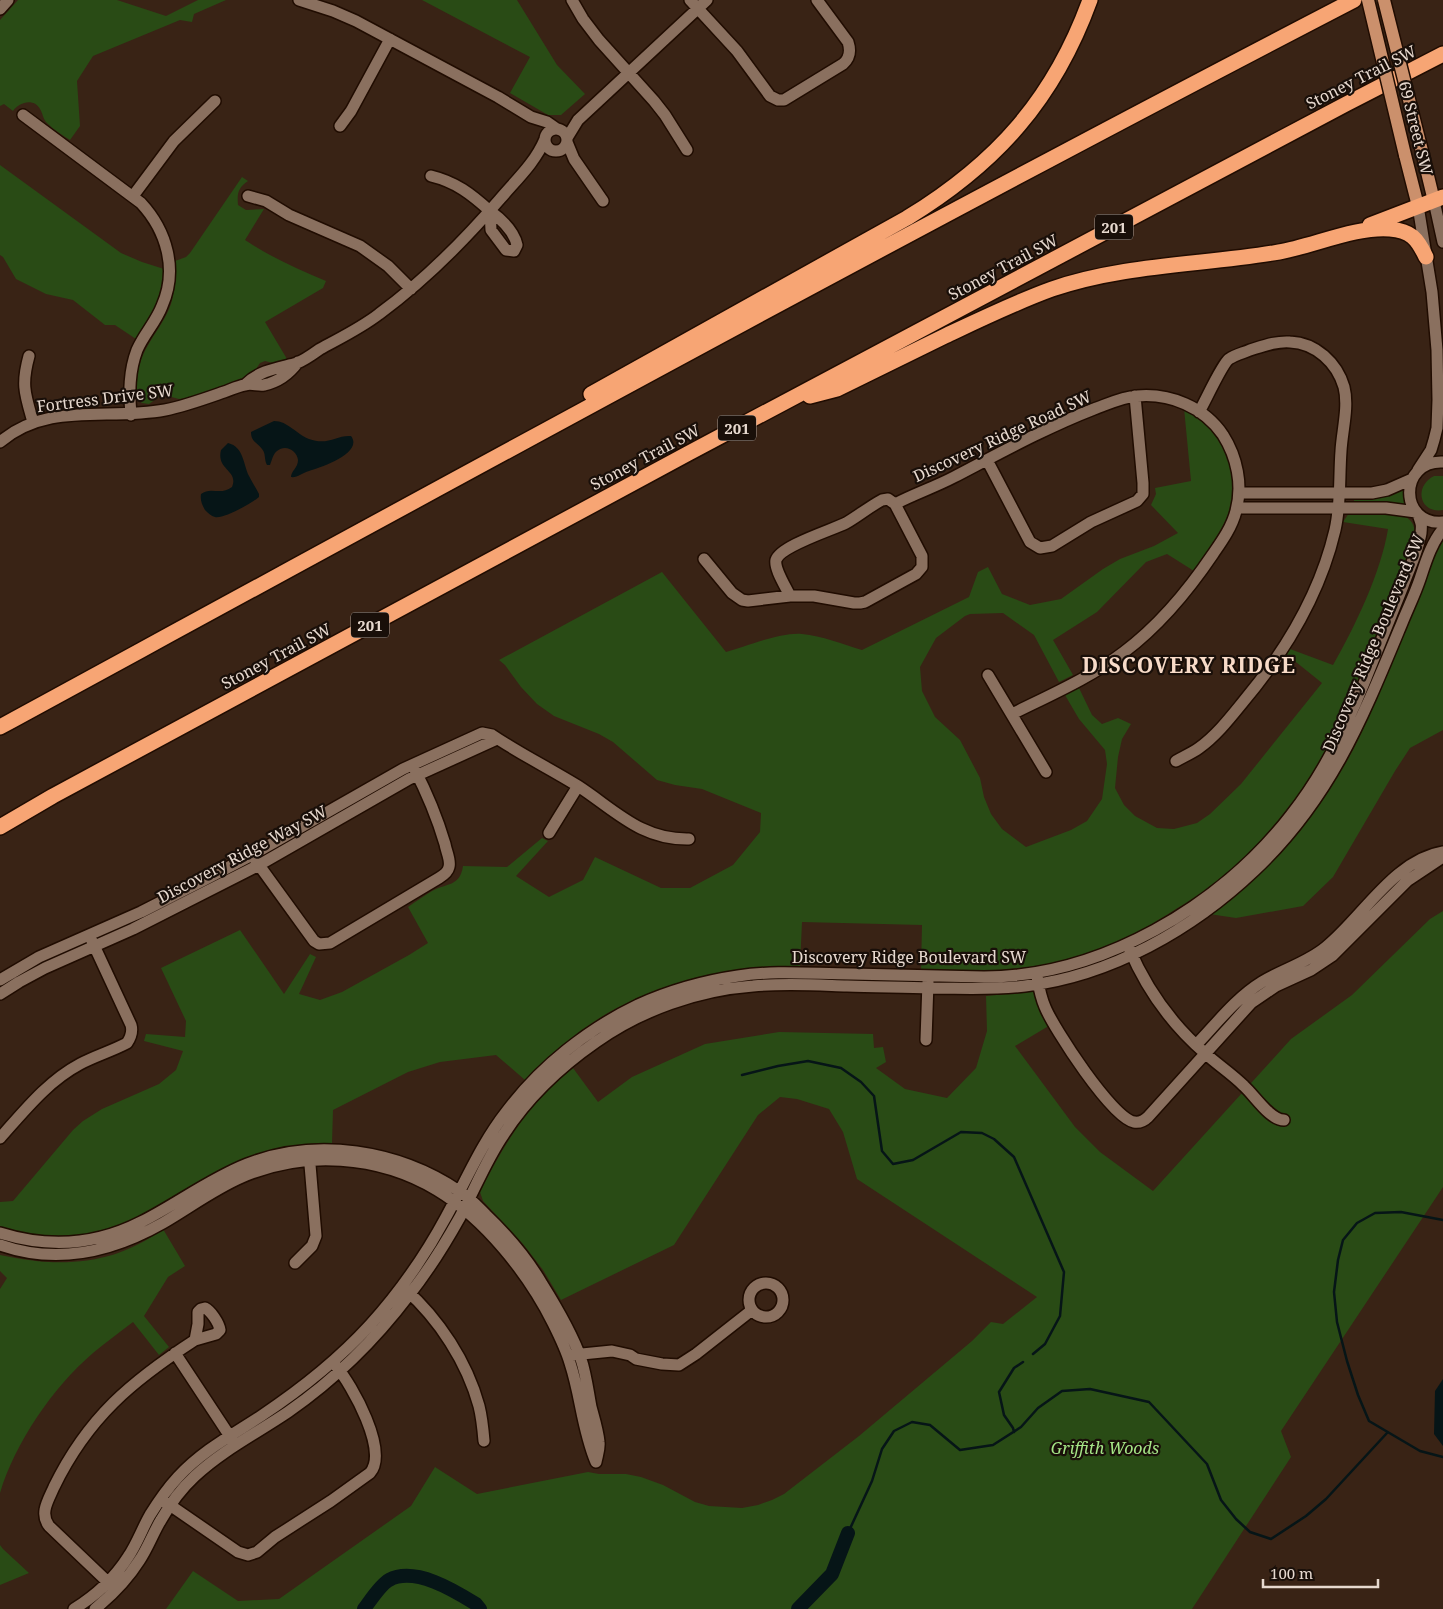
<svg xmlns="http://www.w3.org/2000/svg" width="1443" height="1609" font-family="'Noto Serif',serif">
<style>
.green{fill:#294b15}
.water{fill:#061517}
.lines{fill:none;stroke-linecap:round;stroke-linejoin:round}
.stream{stroke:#061517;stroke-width:2.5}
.river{stroke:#061517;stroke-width:14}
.minor-casing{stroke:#200c01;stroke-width:14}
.major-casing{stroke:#200c01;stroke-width:15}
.highway-casing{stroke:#200c01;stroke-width:18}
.minor{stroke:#8a705f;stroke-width:11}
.major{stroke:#cb906c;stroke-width:12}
.highway{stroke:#f7a574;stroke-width:15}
.major-bridge-casing{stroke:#200c01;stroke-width:15;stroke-linecap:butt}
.major-bridge{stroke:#cb906c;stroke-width:12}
.labels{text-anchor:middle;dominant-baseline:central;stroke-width:4.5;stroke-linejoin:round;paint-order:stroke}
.shield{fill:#190f09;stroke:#a99c94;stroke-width:1}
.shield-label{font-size:15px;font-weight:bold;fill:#e7d9cf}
.street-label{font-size:16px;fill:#e7d9cf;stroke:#190f09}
.park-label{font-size:16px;font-style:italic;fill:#a6e687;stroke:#190f09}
.district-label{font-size:21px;font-weight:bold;letter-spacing:1px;fill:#f8dbc8;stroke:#190f09}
</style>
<rect width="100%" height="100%" fill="#392315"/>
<path class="green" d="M18,0H117L166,16L198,0H226L194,14L192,22L180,20L93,56L77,81L80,126L70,140C62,135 54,130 47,123C43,119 43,114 40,109C34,98 19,102 13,111L4,104L0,106V20Z
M422,0H517L557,65L585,94L561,115H548L510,93L530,57Z
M0,165L121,253L142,262L164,269C164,300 152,314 136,339L115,325H105L73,300L46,294L16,279L3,257L0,255Z
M242,177L248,181C238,188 237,193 238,205L246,210L264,209L245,240C270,257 298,269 326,281L323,288L265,322L287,359L277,364L265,361L260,363L252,375L188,398L179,399L164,395L159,397L149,404L142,403C136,397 136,391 137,382C138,348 161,332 171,304C175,289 177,276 175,261L186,257L190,253Z
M1184,408C1194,415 1204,420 1212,429C1232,453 1239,490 1226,519C1218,537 1205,554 1194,571L1167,554L1146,562L1097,612L1053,640L1073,675L1059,682L1034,635L1003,613L970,614L965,616L936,638L920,667L922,691L935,717L960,740L980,778L984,797L991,814L1002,829L1026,847L1071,830L1087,821L1102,799L1107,764L1105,750L1079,719L1065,695L1079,688L1092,715L1102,724L1118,718L1131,724L1122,739L1118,757L1115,788L1124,805L1135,816L1157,828L1174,829L1197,823L1210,814L1241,784L1322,683L1286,654L1290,649L1333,665C1355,627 1381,572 1388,529L1343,522L1349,513C1370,513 1416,504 1415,535C1401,574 1385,613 1370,652C1357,686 1343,720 1325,752C1296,804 1256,853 1208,888C1198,896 1187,902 1176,909C1135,936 1091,957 1042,965C1002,972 961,971 921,970L922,925L802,922L800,966C737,966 671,979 615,1009C582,1027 551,1053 525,1080L496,1055L440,1062L408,1072L333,1110L332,1143C290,1142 249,1155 212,1174C182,1190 154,1211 123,1225C111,1231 95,1234 83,1236C55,1241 27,1235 0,1229V1202L13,1201L73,1130L83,1121L102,1109L159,1084L176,1070L183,1051L144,1041L146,1034L185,1037L186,1021L161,968L240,930L284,994L310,954L316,957L299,994L320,1000L342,992L409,955L428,943L408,907C416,901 424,896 432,891C446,883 460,887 463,866L507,867L542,838L548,841L516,876L549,897L583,880L595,857L661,888H690L733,865L760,832L761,813L702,789L675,785L657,780L613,742L599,734L554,716L537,704L521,687L505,665L499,660L662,572L726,652C747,646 781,632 802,634C822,636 842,644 862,650L969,597L978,572L988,567L1002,594L1030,605L1061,599L1103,569L1120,559L1154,546L1178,533L1151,505L1156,494L1155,488L1191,481Z
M1434,476H1443V510C1420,514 1413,487 1434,476Z
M1406,489L1408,505L1354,503V500L1356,498C1374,498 1389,496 1406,489Z
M1443,539V730L1410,748L1395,771L1333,877L1303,906L1236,918L1209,914C1270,871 1318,816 1353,750C1369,719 1381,687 1394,655C1409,620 1424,585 1437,549Z
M1443,911V1187L1281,1431L1291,1457L1192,1609H166L193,1571L238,1601L279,1599L411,1506L435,1467L477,1494L588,1472L599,1474H626L641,1477L663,1485L695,1502L709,1506L742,1508L758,1505L772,1500L784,1494L859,1436L972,1341L991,1322L1003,1324L1037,1297L857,1179L843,1132L829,1109L797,1099L780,1097L758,1115L674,1245L561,1300L543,1270L523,1244L483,1201L480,1192C506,1141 527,1105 573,1068L598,1102L632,1077L705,1044L779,1032L873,1034L874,1048L883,1047L886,1062L876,1068L905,1089L947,1098L976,1068L987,1031L986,996L1034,991L1052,1024L1015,1046L1075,1127L1100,1152L1153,1191L1291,1039L1352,995L1430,919Z
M163,1229L185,1266L168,1277L144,1316L169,1347L159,1355L133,1322C120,1332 106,1342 93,1353C53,1387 15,1443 0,1493V1289L7,1278L0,1271V1255C59,1268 113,1266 163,1229Z
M0,1545L3,1549L29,1573L0,1585Z"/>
<path class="water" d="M274,421C288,421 296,434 309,439C328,446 336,435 351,436C364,453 320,468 309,471C302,473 297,478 291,477C291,471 298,468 298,460C297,450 285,444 277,451C273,454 272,460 270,465H267C264,460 266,453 262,449C257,442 251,442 251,432Z
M228,443C244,447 243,464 249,476C252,482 256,488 259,494V497C252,503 224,519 215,517C211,516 208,513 205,510C202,505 200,500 201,494C211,486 220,496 232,487C239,470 216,470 221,450Z
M1443,1379V1446L1434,1434L1435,1391Z"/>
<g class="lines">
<path class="stream" d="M742,1075L778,1066L808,1061L841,1068L861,1082L874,1096L882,1151L893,1164L913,1160L961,1132L982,1133L994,1139L1014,1157L1064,1272L1060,1316L1045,1344L1033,1354
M1443,1220L1401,1212L1375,1213L1357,1223L1343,1240L1338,1260L1334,1292L1337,1322L1347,1361L1358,1395L1369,1421L1420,1451L1443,1457
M1014,1432L1013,1428L1004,1415L999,1392L1014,1368L1023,1362
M848,1533L872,1481L882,1449L894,1431L912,1422L930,1425L960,1450L993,1445L1021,1427L1038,1408L1062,1391L1090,1389L1149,1402L1207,1464L1221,1500L1236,1519L1250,1532L1271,1539L1306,1516L1326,1499L1387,1433"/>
<path class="river" d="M364,1609C370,1601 381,1584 389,1580C415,1566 455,1591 476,1604L480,1609
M798,1609L832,1574L848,1533"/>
<g class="minor-casing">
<path id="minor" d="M299,0L333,11L356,21L498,97L531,117L547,122L557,129
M572,0L583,19L599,40L654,101L665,115L687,150
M690,0L737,51L770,96L778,100H784L843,64C850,58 851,51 848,42L817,0
M0,9L8,0
M23,115L141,203C167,231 178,270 162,306C156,322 144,334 137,350C129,371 129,392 131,415
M340,126L351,111L390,39
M545 140a11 11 0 1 1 22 0a11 11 0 1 1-22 0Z
M567,138L578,120L707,0
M567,142L574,159L603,201
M431,176C456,182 471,194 490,211
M133,196L174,141L215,101
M248,196L266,201L289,215L360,246L388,266L411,289
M1434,201L1443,242
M1418,206L1432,292L1437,350L1438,400L1437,428L1434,440L1431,450L1418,470
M490,211C501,219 514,231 517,245L514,251L506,250L491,230Z
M29,356C21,385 25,394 33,422
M246,384C260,370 279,368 297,363C305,360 313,354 320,349C340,338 361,328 379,314C424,281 463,242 500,199C516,180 535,163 545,139
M0,442C49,401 107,421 165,410C185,406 204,399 224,392C230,390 238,386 245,385C251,383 258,386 264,385C278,382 290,373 298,362
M987,460L1030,542L1040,548L1052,546L1091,522L1137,501L1143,494V483L1135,396
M1443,462C1398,460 1399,526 1443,522
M1239,493H1372L1387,490L1412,479
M895,504C914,494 935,487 954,477C1000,453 1045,428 1094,409C1108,404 1122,397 1137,396C1170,393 1204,407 1223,435C1237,457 1243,485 1236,511C1232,527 1222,541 1213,554C1188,591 1160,625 1124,652C1090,678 1050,695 1012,714
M1237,508H1386L1416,512
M704,559L732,593L742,600L748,601L790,596H814L854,603H860L865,602L916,574L922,567V556L895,504L888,499L882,500C869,507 858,516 846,523C832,530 780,546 776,560C774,569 786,587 790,596
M988,675L1046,772
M1176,761C1183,757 1192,753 1199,748C1216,736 1230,718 1243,702C1285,652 1320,594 1335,530C1341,504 1339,478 1341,451C1342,431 1349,407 1344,387C1337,363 1316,343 1290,342C1276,341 1263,346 1250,350C1243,353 1235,355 1229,359C1222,364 1205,402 1199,412
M549,833L578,786
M256,861L314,941L319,944L330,943L439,878C444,875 448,872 449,867C451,860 446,851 445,844C437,817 427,793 414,768
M1129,948C1146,988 1172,1025 1206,1054C1218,1065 1232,1074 1244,1086C1255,1096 1270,1120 1284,1120
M1037,977C1039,988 1041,998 1045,1007C1054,1029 1112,1118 1134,1122C1140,1123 1144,1121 1148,1117L1251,1003L1276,986L1311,970L1332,956L1407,881L1443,857
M0,980L39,957L141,912L202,881L252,855L403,769L482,733L492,735C520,754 549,768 578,786C615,810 641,840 689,839
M0,994L19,982L45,968L133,929L259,865L409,779L497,739
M926,1040L928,982
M1196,1045C1217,1023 1236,998 1262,982C1283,969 1307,963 1326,947C1362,918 1394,860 1443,852
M0,1138C25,1110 48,1081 80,1064C95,1056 112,1051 127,1043C131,1037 133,1032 131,1025L92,941
M0,1233C48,1248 96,1245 141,1222C177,1204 209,1179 247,1164C317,1137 398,1150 459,1191C470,1198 478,1207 486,1215C508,1236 527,1258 542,1284C557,1308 572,1333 581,1359C586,1374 588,1391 591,1407C594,1418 598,1431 599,1442C600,1449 597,1456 596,1462
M0,1245C57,1265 112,1252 163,1223C189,1208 214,1189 242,1177C304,1150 379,1155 437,1190C485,1219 528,1273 553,1323C559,1335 566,1349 570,1363C581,1396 582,1429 596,1462
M295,1263L312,1246L316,1236L309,1153
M749 1300a17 17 0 1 1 34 0a17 17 0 1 1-34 0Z
M405,1289C439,1319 467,1362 479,1406C482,1418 483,1429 484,1441
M205,1308C211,1311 219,1323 220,1330L216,1334L195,1340L198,1324V1312L201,1309Z
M175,1353L233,1441
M572,1355L612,1351L630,1355L636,1359L662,1364L679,1365L696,1354L752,1310
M164,1501L238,1552L248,1555L257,1552L275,1537L331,1501L370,1473C389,1451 352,1385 336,1366
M113,1587L49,1526C39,1513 49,1499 54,1487C88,1417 132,1381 195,1340
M74,1609C95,1596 114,1579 128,1557C137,1544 142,1529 150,1515C158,1502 167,1489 178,1477C202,1451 232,1435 261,1416C300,1390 338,1360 370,1325C399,1293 425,1256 446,1217C466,1181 481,1144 507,1111C541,1066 588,1029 638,1005C669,991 704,981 738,976C775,970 814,974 851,974C895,975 939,976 984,977C1100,977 1221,906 1291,815C1323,775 1345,730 1364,683C1377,651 1390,618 1403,586C1409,569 1418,551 1421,533C1422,522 1421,524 1418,514
M95,1609C112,1595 127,1580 139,1561C148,1548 153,1533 161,1520C170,1504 182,1488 195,1476C223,1450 257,1433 288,1412C334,1380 375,1340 409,1295C428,1271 445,1244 460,1217C475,1189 486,1160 504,1134C528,1097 560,1067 596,1042C641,1010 698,990 753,986C784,983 816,985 847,986C875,987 903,987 931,988C962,988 993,990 1025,986C1111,976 1193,929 1255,870C1331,798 1363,717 1402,623C1408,608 1415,594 1420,579C1426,561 1431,544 1443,529"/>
</g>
<g class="major-casing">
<path id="major" d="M1421,147L1434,201
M1405,155L1418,206"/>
</g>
<g class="highway-casing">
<path id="highway" d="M1370,225L1443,197
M591,394L907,218C997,163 1054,99 1090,0
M810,396L837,389C873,371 909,354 945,336C981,319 1016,302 1052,289C1125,264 1204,265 1279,252C1313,246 1357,226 1390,229C1411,231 1417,238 1426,257
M0,727C450,482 899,236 1354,0
M0,827L53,796L687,454L1346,104L1443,54"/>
</g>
<use href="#minor" class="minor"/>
<use href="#major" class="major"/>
<use href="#highway" class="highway"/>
<g class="major-bridge-casing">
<path id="major-bridge" d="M1368,0L1405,155
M1384,0L1421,147"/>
</g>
<use href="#major-bridge" class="major-bridge"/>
</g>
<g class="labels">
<g class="shield">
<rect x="1095" y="214.5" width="38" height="25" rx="4"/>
<rect x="718" y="415.5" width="38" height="25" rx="4"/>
<rect x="351" y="612.5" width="38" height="25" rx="4"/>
</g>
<g class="shield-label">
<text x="1114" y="227">201</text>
<text x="737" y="428">201</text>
<text x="370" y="625">201</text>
</g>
<g class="street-label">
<text transform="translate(1361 77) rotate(-27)">Stoney Trail SW</text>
<text transform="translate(1416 128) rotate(76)">69 Street SW</text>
<text transform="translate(1003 267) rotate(-28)">Stoney Trail SW</text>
<text transform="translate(105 398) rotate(-7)">Fortress Drive SW</text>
<text transform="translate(1002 436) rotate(-25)">Discovery Ridge Road SW</text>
<text transform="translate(645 457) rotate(-28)">Stoney Trail SW</text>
<text transform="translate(1373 643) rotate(-67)">Discovery Ridge Boulevard SW</text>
<text transform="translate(276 656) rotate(-28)">Stoney Trail SW</text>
<text transform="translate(242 854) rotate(-28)">Discovery Ridge Way SW</text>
<text x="909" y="957">Discovery Ridge Boulevard SW</text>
</g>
<g class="park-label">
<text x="1105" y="1448">Griffith Woods</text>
</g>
<g class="district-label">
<text x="1189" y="665">DISCOVERY RIDGE</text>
</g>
</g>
<path d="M1263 1579v8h115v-8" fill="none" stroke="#e7d9cf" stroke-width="2.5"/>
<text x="1270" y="1579" font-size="15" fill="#e7d9cf" stroke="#190f09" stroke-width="4" paint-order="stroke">100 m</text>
</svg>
